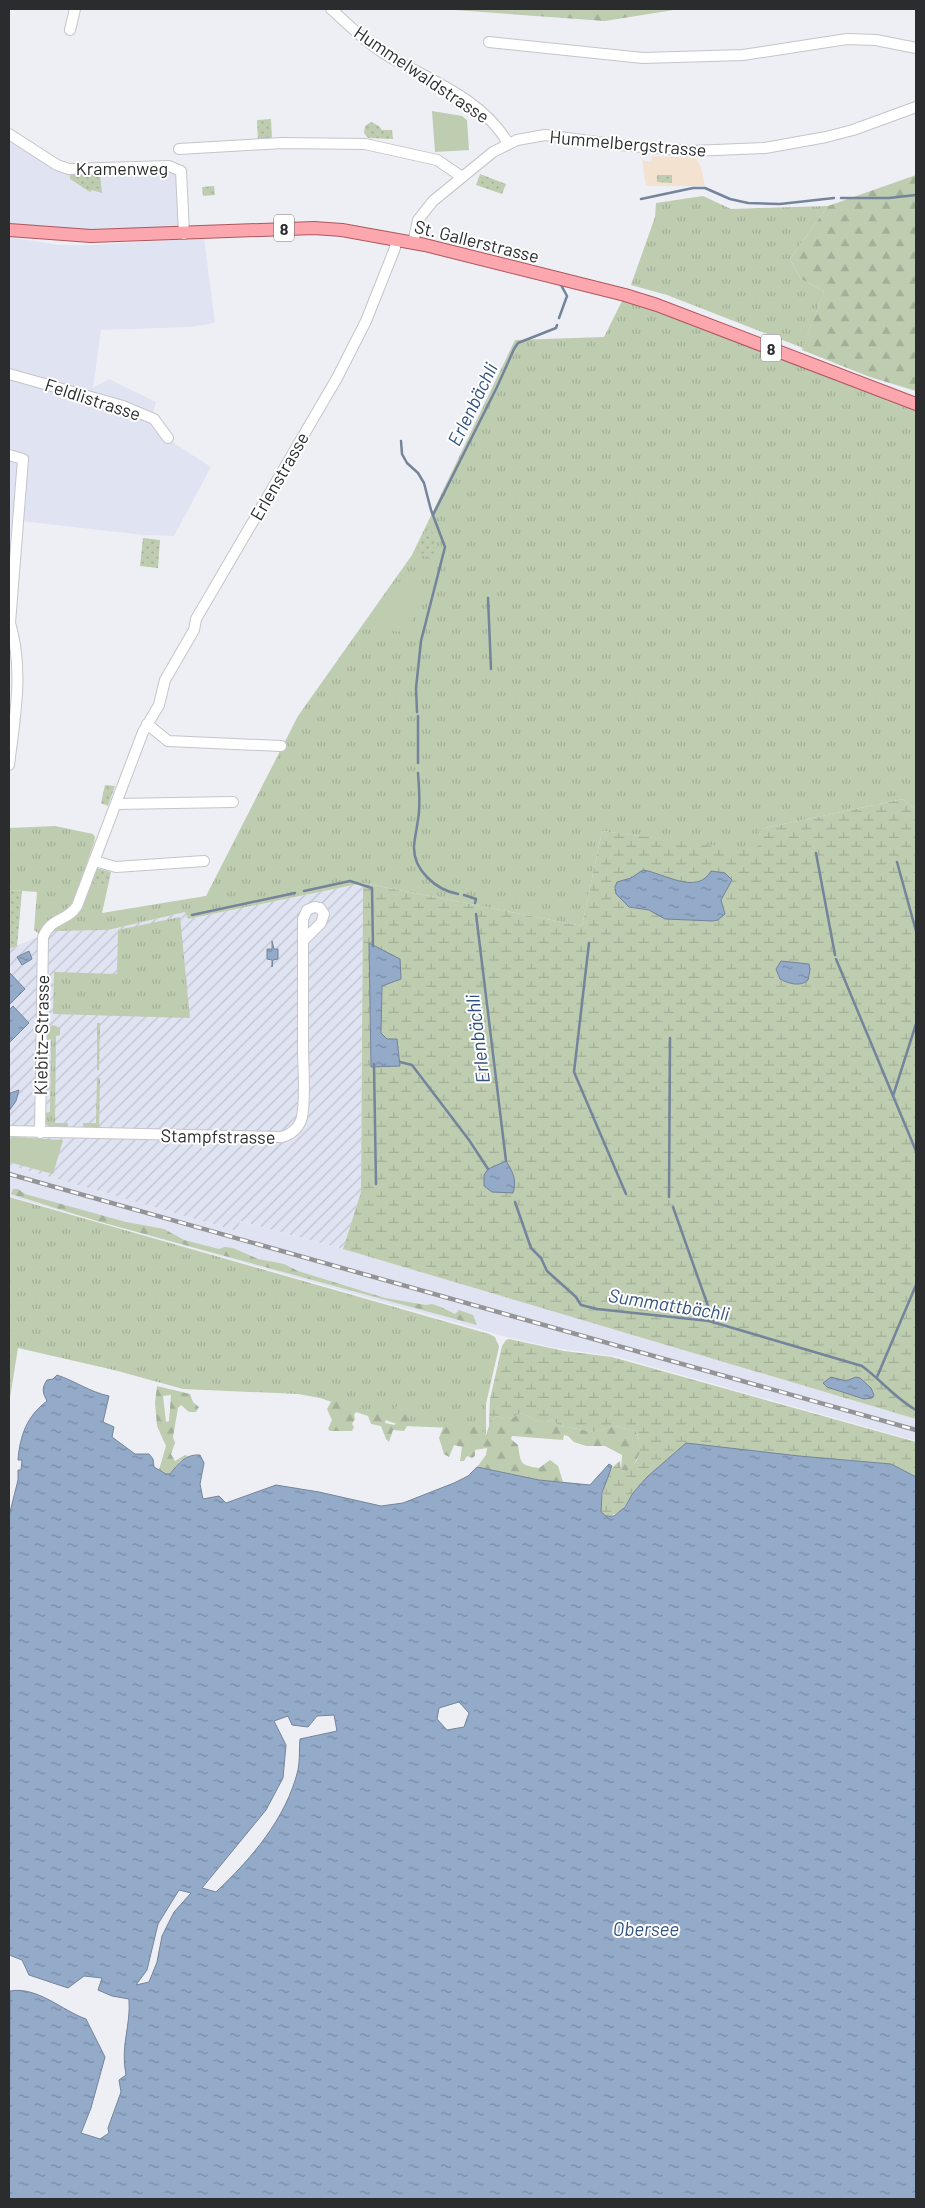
<svg xmlns="http://www.w3.org/2000/svg" width="925" height="2208" font-family="Barlow,sans-serif">
<style>
.built{fill:#e0e3f1}
.industrial{fill:url(#industrial-furrows)}
.education{fill:#f4e2d1}
.grass{fill:url(#grass-tufts)}
.forest{fill:url(#forest-firs);fill-rule:evenodd}
.wetland{fill:url(#wetland-marsh);fill-rule:evenodd}
.park{fill:url(#park-dots)}
.pitch{fill:#beccb0}
.water{fill:url(#water-ripples);stroke:#74849a;fill-rule:evenodd}
.lines{fill:none;stroke-linecap:round;stroke-linejoin:round}
.stream{stroke:#74849a;stroke-width:2.5}
.minor-casing{stroke:#c4c5cb;stroke-width:12}
.major-casing{stroke:#b0565d;stroke-width:14}
.minor{stroke:#fff;stroke-width:10}
.major{stroke:#fba7ad;stroke-width:12}
.rail-casing{stroke:#939498;stroke-width:4.5}
.rail{stroke:#fff;stroke-width:2.5;stroke-dasharray:8;stroke-linecap:butt}
.labels{text-anchor:middle;dominant-baseline:central;stroke-width:4;stroke-linejoin:round;paint-order:stroke}
.shield{fill:#fff;stroke:#6b6b6d;stroke-width:1}
.shield-label{font-size:16px;font-weight:bold;fill:#2b2c2e}
.street-label{font-size:18px;fill:#2b2c2e;stroke:#fff}
.water-label{font-size:19px;font-style:italic;fill:#33537f;stroke:#fff}
</style>
<defs>
<pattern id="industrial-furrows" width="10" height="10" patternUnits="userSpaceOnUse" patternTransform="scale(1.25)"><rect width="10" height="10" fill="#e0e3f1"/><path d="M-1 1l2-2M0 10L10 0M9 11l2-2" fill="none" stroke="#c0c3cf"/></pattern>
<pattern id="grass-tufts" width="24" height="20" patternUnits="userSpaceOnUse" patternTransform="scale(1.25)"><rect width="24" height="20" fill="#beccb0"/><path d="M3 7l-1-3M5 7V3M7 7l1-3M15 17l-1-3M17 17v-4M19 17l1-3" fill="none" stroke="#a3af98"/></pattern>
<pattern id="forest-firs" width="22" height="20" patternUnits="userSpaceOnUse" patternTransform="scale(1.25)"><rect width="22" height="20" fill="#beccb0"/><path d="M5 1l3.5 6h-7zM16 11l3.5 6h-7z" fill="#a3af98"/></pattern>
<pattern id="wetland-marsh" width="20" height="14" patternUnits="userSpaceOnUse" patternTransform="scale(1.25)"><rect width="20" height="14" fill="#beccb0"/><path d="M1 5h8M5 5V1M11 12h8M15 12V8" fill="none" stroke="#a3af98"/></pattern>
<pattern id="park-dots" width="8" height="8" patternUnits="userSpaceOnUse" patternTransform="scale(1.25)"><rect width="8" height="8" fill="#beccb0"/><path d="M2 2h.1M6 6h.1" fill="none" stroke="#a3af98" stroke-width="1.8" stroke-linecap="round"/></pattern>
<pattern id="water-ripples" width="26" height="14" patternUnits="userSpaceOnUse" patternTransform="scale(1.25)"><rect width="26" height="14" fill="#93aac9"/><path d="M2 4q2-2 4 0t4 0M15 11q2-2 4 0t4 0" fill="none" stroke="#788ba4"/></pattern>
</defs>
<rect width="100%" height="100%" fill="#eeeff5"/>
<path class="built" d="M9,134L57,165L178,169L184,234L9,230Z
M9,237L59,245H93L204,238L215,323L190,327L101,330L93,388L109,379L156,402L153,412L161,420L175,444L211,467L174,536L144,535L21,521L9,599Z
M9,1165L237,1231L239,1221L343,1249L916,1419V1441L618,1357L555,1348L503,1336L9,1196Z"/>
<path class="industrial" d="M363,883L361,1192L343,1249L240,1221L237,1231L9,1165V949L52,931L108,930L185,912L188,919Z"/>
<path class="education" d="M652,156L696,158L701,167L705,186H646L642,160L651,162Z"/>
<path class="grass" d="M703,196L731,209L828,206L790,259L801,279L824,291L803,348L667,295L631,285L655,217L656,203Z
M625,295L916,404V810L903,799L760,829L758,852L602,831L582,926L363,883L188,919L185,912L108,930L52,931L43,937L34,930L37,892L9,890V828L55,826L93,834L95,837L94,843L81,879L108,886L102,913L206,896L298,716L412,555L515,340L604,337Z
M180,917L190,1018L53,1014L54,972L117,974L118,930Z
M97,1023H100L99,1070H97Z
M53,1025L60,1028V1035L56,1036L55,1123H68V1127L48,1126L45,1122L44,1113L50,1112L51,1039H45L46,1029Z
M97,1078H100L99,1127H83V1123H96Z
M9,1197L489,1334L495,1337L499,1347L486,1404V1434L454,1428L403,1426L320,1398L298,1394L183,1389L114,1370L18,1348L9,1404Z"/>
<path class="forest" d="M441,9H680L605,21Z
M916,175V391L870,377L802,350L824,291L801,279L790,259L828,206Z
M13,1189H18L25,1194L126,1222L164,1229L184,1240L219,1249L225,1247L233,1248L258,1259L284,1264L298,1271L385,1298L426,1305L432,1304L441,1307L455,1314L459,1310L473,1315L477,1325L97,1221L11,1194Z
M157,1386L190,1394L193,1402L199,1407L196,1412H189L181,1405L178,1408L173,1437L175,1443L171,1454L175,1461L185,1455L188,1456L180,1461L170,1474H166L159,1470L166,1446L157,1426L155,1403ZM171,1395L169,1421L166,1422L163,1396Z
M341,1399L358,1406L367,1414H371L375,1410L387,1414L385,1423L394,1425L398,1422L397,1416L394,1413L397,1405H402L408,1414L407,1426L404,1431L393,1430L389,1442L386,1439L381,1426L371,1424L368,1416L356,1412L354,1415L355,1419L352,1424L354,1427L352,1431H330L328,1429L332,1420L327,1409L331,1402Z
M521,1413C532,1417 539,1426 552,1420L560,1426L595,1432L614,1426L636,1431L642,1449L633,1467L627,1471L621,1470L622,1455L605,1446H586L574,1442L568,1436L564,1435L563,1440L512,1436L511,1439L518,1445C521,1463 519,1465 539,1468L550,1460L558,1466L563,1482L539,1480L477,1467L486,1455L487,1448L475,1450V1456L472,1458L467,1456L464,1461H460L462,1447L454,1445L449,1457L444,1454L439,1438L444,1425C457,1418 478,1423 486,1435L489,1426V1421L498,1416C509,1422 511,1418 521,1413Z"/>
<path class="wetland" d="M903,799L916,810V1419L343,1249L361,1192L363,883L582,926L602,831L757,851L760,829ZM369,943L382,985L381,1033L387,1039H397L400,1066H371Z
M509,1339L564,1351L612,1357L916,1442V1477L891,1464L799,1456L633,1493C626,1505 621,1515 606,1516L601,1512C602,1494 604,1471 620,1461L621,1470L627,1471C641,1461 643,1447 636,1431L614,1426L595,1432L560,1426L552,1420C539,1426 532,1417 521,1413C511,1418 509,1422 498,1416L489,1421L490,1399L502,1346L506,1340Z"/>
<path class="park" d="M271,119L272,140L258,141L257,120Z
M371,122L379,126L382,130H392L393,139L368,138L364,133L365,126Z
M100,173L102,193L92,190L90,192L70,179V174Z
M480,174L506,184L502,194L476,185Z
M657,175H672V183L657,182Z
M214,186L215,195L203,196L202,187Z
M430,524L437,548L431,559L415,553Z
M143,538L160,540L158,568L140,566Z
M105,785L115,786L108,806L101,803Z
M96,868L111,872L108,886L91,882Z
M9,890L22,891L17,946L9,949Z"/>
<path class="pitch" d="M432,111L462,116L467,120L469,150L435,152Z
M397,581L422,593L407,632L363,629Z
M12,1137L63,1140L53,1174L9,1162V1140Z"/>
<path class="water" d="M643,870C664,873 697,896 711,871L725,873L732,880L721,900L725,914L718,920L713,921L665,919L649,910L629,907L616,894L615,887L617,882L631,878Z
M272,941L274,949H278V959L273,960L272,967V960L267,959V949H272Z
M369,943L400,959L401,979L382,986L381,1033L387,1039H397L400,1066L371,1067Z
M29,951L32,959L22,965L17,957Z
M781,961L809,964L810,970L808,980C801,987 789,984 780,979L776,969Z
M9,972L25,989L9,1005Z
M13,1006L29,1023L9,1043V1010Z
M19,1090L16,1101L9,1111L10,1093Z
M506,1161C513,1172 517,1180 513,1193L492,1192L484,1186V1175L488,1169Z
M57,1375C75,1381 90,1392 109,1396L103,1422L114,1427L112,1437L135,1454H149L153,1459L154,1467L166,1474H170C179,1463 185,1454 200,1455L204,1463L200,1484L203,1499L219,1496L226,1503L276,1485L319,1492L381,1506L403,1503L454,1483L468,1476L477,1467L539,1480L590,1485L609,1464L612,1466L602,1493L601,1512L606,1516H614L625,1507L633,1493L647,1477L686,1443L799,1456L891,1464L916,1477V2199H9L10,1991C37,1986 63,2011 86,2019L105,2057L91,2108L81,2133L100,2139L109,2133L108,2128L121,2092L119,2080L126,2075C120,2046 131,2026 129,1999L112,1996L98,1990L102,1978L84,1976L68,1988L29,1975L22,1960L9,1955V1516L18,1480V1470H21L22,1460H18C20,1435 27,1416 47,1401C43,1393 41,1389 47,1380L53,1379ZM459,1702L469,1713L464,1727L447,1730L437,1719L439,1708ZM334,1715L337,1731L300,1739C299,1749 300,1760 298,1770C286,1819 251,1859 216,1892L202,1888L266,1810L283,1778L286,1745L274,1721L288,1716L292,1725L308,1727L317,1716ZM179,1890L191,1893L174,1912L162,1936L157,1962L149,1982L136,1985L147,1970L158,1924Z
M831,1377L846,1381L856,1377L860,1378L871,1388L874,1395L872,1398L864,1399L827,1387L823,1383Z"/>
<g class="lines">
<path class="stream" d="M841,198H889L916,195
M641,199L693,188H705L730,199L748,203L780,204L834,198
M559,318L567,296L561,285
M401,441L402,454L407,463L418,473L424,483L431,510L445,547L421,641L416,688L417,712
M433,515L497,387L514,349L518,343L556,328L557,325
M488,598L491,669
M418,763V716
M418,773C419,786 420,799 419,812C418,823 415,835 414,846C413,870 436,890 458,894
M816,853L835,955
M897,862L916,931
M304,891L350,881L372,888L373,946
M464,895L476,899L475,903
M476,914L506,1161
M192,915L295,893
M589,943L574,1072L626,1194
M836,959L916,1151
M400,1062L412,1065L469,1140L488,1169
M374,1064L376,1184
M893,1096L916,1024
M669,1197L670,1038
M515,1202L531,1248L541,1258L547,1271L576,1297L581,1305L597,1309L709,1321L862,1366C881,1380 896,1399 916,1410
M673,1207L714,1323
M877,1377L916,1285"/>
<g class="minor-casing">
<path id="minor" d="M331,9C348,24 365,42 385,54C428,80 481,97 508,143
M70,30L75,9
M489,42L643,58L743,55L847,39L876,40L916,48
M9,134L57,165L69,169L169,166L181,171L184,234
M179,149L282,143L365,144L437,160L462,177
M413,243L418,220L433,201L493,152L517,140L545,135L619,145L691,151L765,148L826,137L853,130L916,107
M9,374L123,406L154,419L168,438
M9,455L23,459L10,623C24,669 15,717 9,765
M147,724L168,741L281,746
M116,804L233,802
M94,861L116,867L204,861
M9,1131L281,1137C291,1135 300,1127 302,1117C306,1095 303,1070 303,1047C303,1005 303,962 303,919L307,910L314,907L320,908L324,914L321,923L303,941
M40,1133L43,937C52,916 67,922 77,906L143,732L159,705L165,680L194,630L196,619L337,378L366,321L395,248L396,239"/>
</g>
<g class="major-casing">
<path id="major" d="M9,230L91,236L314,228L342,230L425,245L625,295L657,305L916,404"/>
</g>
<use href="#minor" class="minor"/>
<use href="#major" class="major"/>
<g class="rail-casing">
<path id="rail" d="M9,1174L916,1430"/>
</g>
<use href="#rail" class="rail"/>
</g>
<g class="labels">
<g class="shield">
<rect x="274" y="214.5" width="20" height="27" rx="4"/>
<rect x="761" y="334.5" width="20" height="27" rx="4"/>
</g>
<g class="shield-label">
<text x="284" y="228">8</text>
<text x="771" y="348">8</text>
</g>
<g class="street-label">
<text transform="translate(422 74) rotate(34)">Hummelwaldstrasse</text>
<text transform="translate(628 143) rotate(5)">Hummelbergstrasse</text>
<text x="122" y="168">Kramenweg</text>
<text transform="translate(477 241) rotate(14)">St. Gallerstrasse</text>
<text transform="translate(93 399) rotate(18)">Feldlistrasse</text>
<text transform="translate(279 476) rotate(-60)">Erlenstrasse</text>
<text transform="translate(41 1035) rotate(-89)">Kiebitz-Strasse</text>
<text transform="translate(218 1136) rotate(1)">Stampfstrasse</text>
</g>
<g class="water-label">
<text transform="translate(472 404) rotate(-64)">Erlenbächli</text>
<text transform="translate(477 1039) rotate(-97)">Erlenbächli</text>
<text transform="translate(669 1304) rotate(9)">Summattbächli</text>
<text x="646" y="1928">Obersee</text>
</g>
</g>
<rect width="925" height="2208" fill="none" stroke="#2b2c2e" stroke-width="20"/>
</svg>
